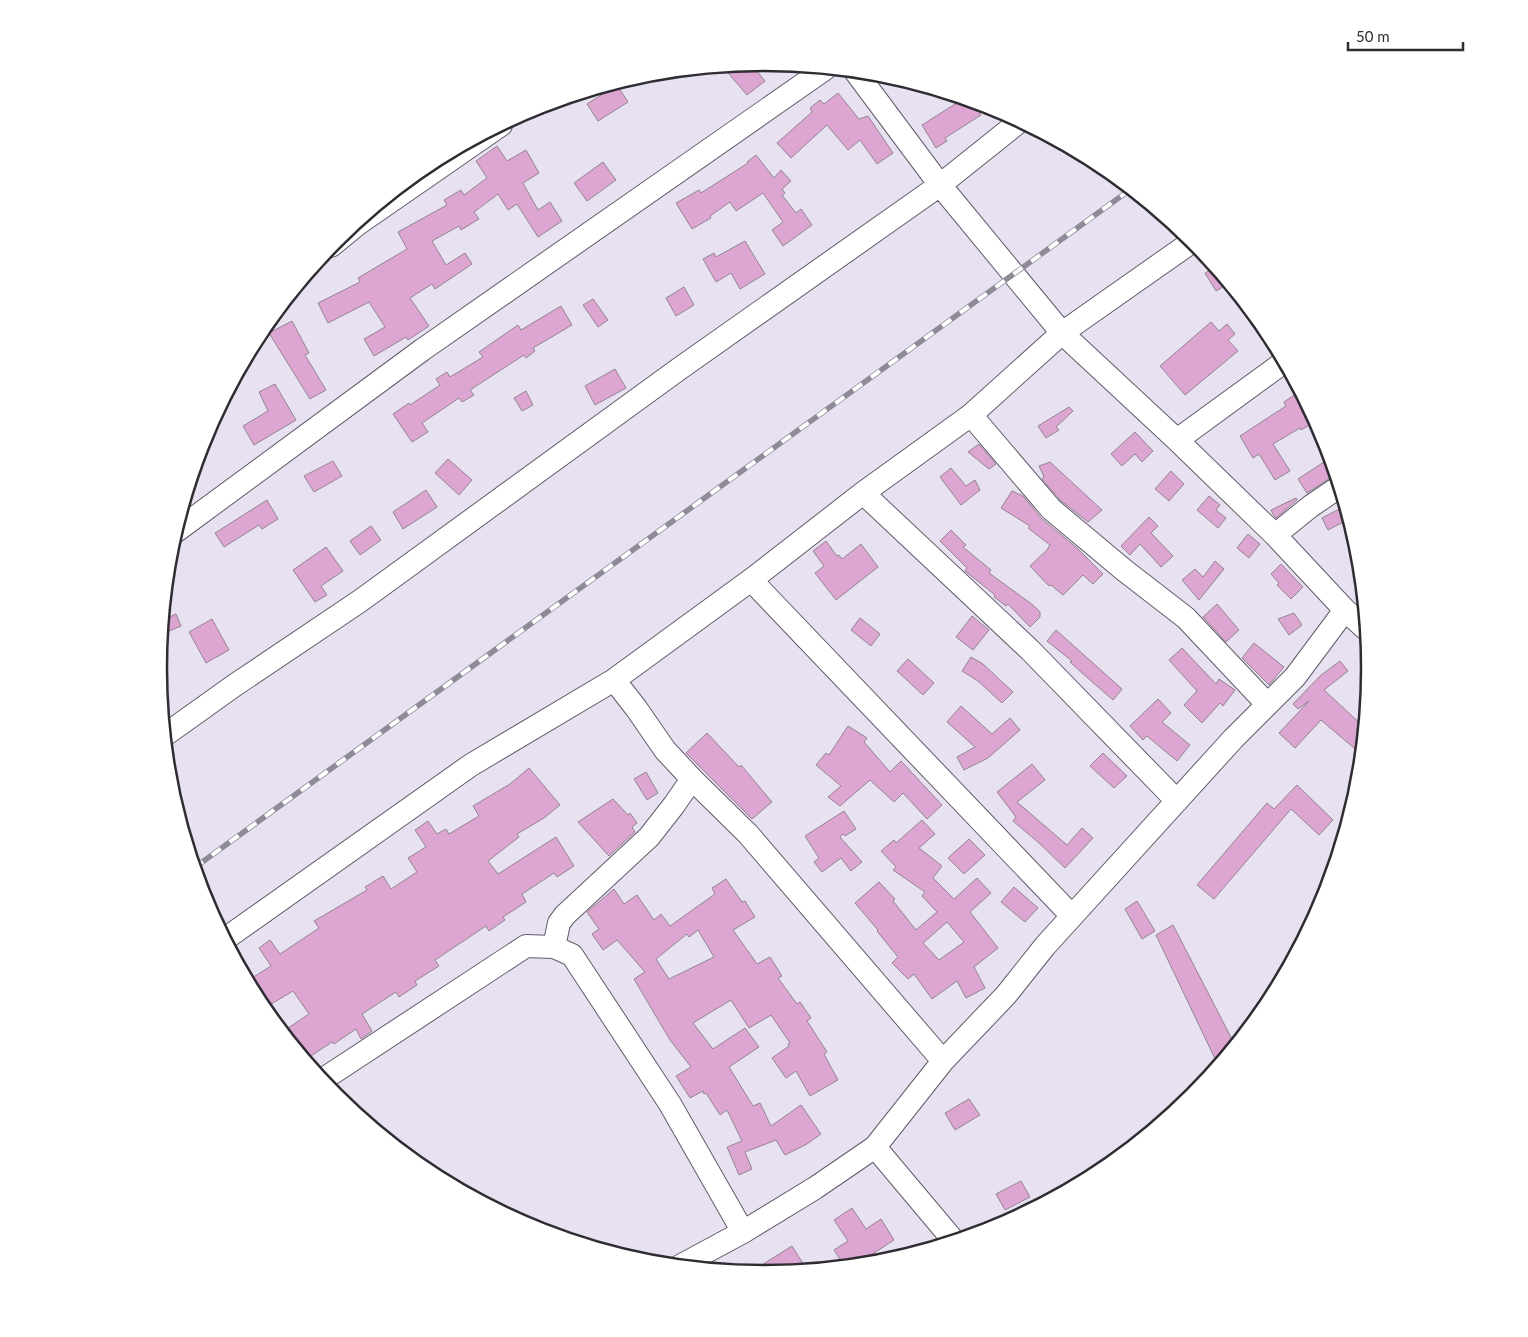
<svg xmlns="http://www.w3.org/2000/svg" width="1528" height="1337" font-family="Lato,sans-serif">
<style>
.building{fill:#dda5d1;stroke:#938690;fill-rule:evenodd}
.lines{fill:none;stroke-linecap:round;stroke-linejoin:round}
.minor-casing{stroke:#615b69;stroke-width:24}
.minor{stroke:#fff;stroke-width:22}
.rail-casing{stroke:#8f8b96;stroke-width:5.5}
.rail{stroke:#fff;stroke-width:4;stroke-dasharray:11;stroke-linecap:butt}
.rim{fill:none;stroke:#2f2d33;stroke-width:2.5}
</style>
<rect width="100%" height="100%" fill="#e7e1f1"/>
<path class="building" d="M751,64L765,81L747,95L723,67Z
M617,85L628,102L598,121L587,104Z
M838,93L859,119L868,116L893,153L877,164L860,140L848,150L827,125L791,158L777,143L812,112L810,108L820,100L824,104Z
M963,99L973,102L981,115L945,138L947,141L936,148L922,125Z
M497,146L507,161L526,150L539,173L523,183L538,210L550,202L562,221L538,237L517,204L508,210L498,194L474,212L479,219L461,230L459,226L432,241L446,265L465,253L472,264L435,289L432,284L410,298L429,326L408,340L406,337L374,356L364,339L385,327L369,302L328,323L318,303L360,282L358,278L407,249L398,232L447,205L444,200L461,190L464,195L487,178L476,161Z
M756,155L774,178L781,170L791,181L782,189L785,193L782,195L796,213L801,209L812,225L783,246L772,230L783,222L763,193L736,211L730,202L710,216L711,218L692,229L676,203L699,190L701,193L748,163L747,162Z
M603,162L616,180L587,201L574,183Z
M745,241L765,274L740,289L731,273L716,282L703,259L714,253L716,257Z
M1215,267L1228,284L1216,291L1205,273Z
M684,287L694,305L676,316L666,298Z
M593,299L608,320L598,327L583,305Z
M561,306L572,325L533,348L535,351L526,358L524,355L470,390L474,395L462,402L459,398L422,423L428,432L412,442L393,414L409,403L410,405L440,385L436,379L447,372L450,377L483,357L479,352L518,325L521,330Z
M292,321L309,353L305,355L326,390L310,399L269,333Z
M1211,322L1219,331L1227,324L1235,334L1228,340L1238,351L1185,395L1160,366Z
M615,369L626,388L595,405L585,386Z
M275,384L296,420L254,445L243,426L268,411L259,392Z
M526,391L533,405L522,411L514,398Z
M1300,391L1316,421L1301,430L1300,428L1273,444L1290,471L1275,480L1259,454L1253,458L1240,436L1286,406L1284,402Z
M1069,407L1073,411L1056,427L1059,430L1046,438L1038,426Z
M1135,432L1153,451L1142,462L1135,454L1122,466L1111,454Z
M979,444L996,464L989,469L968,452Z
M1330,458L1335,475L1307,493L1298,479Z
M448,459L472,480L459,495L435,473Z
M333,461L342,476L314,492L304,476Z
M1050,462L1102,510L1088,522L1060,500L1042,479L1044,477L1039,466Z
M951,468L966,486L975,480L980,490L961,505L940,477Z
M1171,471L1184,484L1169,501L1155,489Z
M426,490L437,507L403,529L393,512Z
M1012,491L1023,496L1042,519L1077,548L1103,574L1093,584L1083,575L1063,595L1051,585L1049,586L1030,566L1047,550L1050,545L1028,528L1030,526L1001,508Z
M1209,496L1220,505L1216,510L1226,518L1218,528L1197,510Z
M1296,498L1297,500L1276,518L1274,516L1271,510Z
M267,500L278,519L262,529L259,525L224,547L215,533Z
M1345,506L1349,519L1328,530L1322,518Z
M1149,517L1158,526L1151,533L1173,556L1161,567L1140,544L1130,555L1121,546Z
M371,526L381,540L360,555L350,541Z
M951,530L966,545L963,547L991,570L989,573L1033,605L1040,612V617L1030,627L1008,604L1006,606L994,597L995,595L965,571L967,568L940,541Z
M1248,534L1260,544L1249,558L1237,548Z
M826,541L837,556L839,555L842,559L861,544L878,567L836,600L815,573L824,566L813,551Z
M326,547L343,571L321,586L327,595L315,602L293,570Z
M1215,561L1224,569L1199,600L1182,580L1195,569L1203,577Z
M1281,564L1303,587L1291,599L1277,585L1279,583L1271,574Z
M1217,604L1239,630L1226,642L1203,617Z
M1294,613L1302,625L1289,635L1278,619Z
M176,614L181,626L167,632L163,620Z
M972,616L989,630L973,650L956,637Z
M860,618L880,634L871,646L851,630Z
M212,619L229,650L206,663L189,632Z
M1056,630L1122,689L1113,700L1082,673L1070,662L1072,661L1047,641Z
M1254,643L1284,667L1269,685L1242,658Z
M1182,648L1216,684L1219,679L1235,690L1223,706L1220,703L1202,723L1184,705L1197,691L1169,660Z
M971,657L983,664L1013,692L1002,703L978,681L962,671Z
M908,659L934,683L923,695L897,671Z
M1340,661L1348,671L1324,690L1364,727L1363,740L1355,749L1321,720L1295,748L1279,733L1309,701L1298,709L1293,704L1321,675Z
M1158,699L1171,713L1162,722L1190,745L1177,761L1147,736L1143,740L1130,726Z
M961,706L992,734L1010,718L1020,730L988,758L964,770L957,757L975,747L947,722Z
M848,726L867,738L864,742L890,772L901,761L942,805L927,819L903,793L894,802L870,780L840,806L828,797L841,786L816,765L826,753L829,755Z
M707,733L739,767L741,765L772,802L752,819L686,753Z
M1103,753L1127,776L1114,788L1090,766Z
M1032,764L1045,780L1017,802L1067,845L1082,828L1093,838L1065,868L1039,843L1013,821L1016,817L997,792Z
M529,768L560,805L544,818L517,834L519,837L488,861L498,874L556,837L574,866L557,877L554,873L522,894L526,902L503,917L505,920L489,931L486,926L435,960L439,966L415,981L417,985L399,997L396,992L362,1014L372,1031L361,1039L356,1029L334,1044L332,1042L305,1060L282,1032L309,1014L293,991L263,1009L247,981L271,966L259,948L270,940L280,954L319,928L314,921L367,890L365,887L383,876L391,889L417,872L408,858L426,847L415,830L428,821L437,834L446,829L449,834L479,816L473,806L510,784Z
M646,772L658,793L647,800L634,779Z
M1297,785L1333,820L1319,835L1291,809L1214,899L1197,885L1267,803L1274,809Z
M613,799L628,815L630,813L637,823L632,827L635,832L609,856L578,822Z
M844,811L856,829L845,836L843,834L840,837L862,862L851,871L841,858L822,872L814,862L819,858L805,836Z
M922,820L935,834L919,848L942,866L933,878L954,899L977,878L991,893L970,912L998,948L974,967L985,988L966,998L957,981L932,999L914,974L908,979L892,963L898,957L877,931L878,930L855,903L879,882L895,899L893,901L916,930L937,912L922,896L925,892L893,870L896,867L881,851L894,840L896,843ZM947,922L964,942L939,960L923,943Z
M969,839L985,855L964,874L948,858Z
M726,879L742,902L745,901L755,917L733,930L757,964L770,957L782,976L778,978L797,1004L800,1002L811,1018L807,1021L827,1052L824,1054L838,1080L810,1096L796,1071L786,1078L772,1058L789,1046L788,1044L790,1043L771,1015L749,1028L731,1000L693,1023L713,1049L745,1028L759,1047L729,1067L753,1106L760,1103L771,1126L801,1105L821,1134L807,1144L785,1155L776,1140L745,1152L752,1169L739,1175L727,1147L742,1141L727,1110L720,1115L706,1093L704,1094L703,1091L690,1098L676,1076L691,1067L670,1040L634,979L645,972L617,940L603,950L592,934L599,929L587,912L614,889L624,904L637,895L654,920L661,914L670,926L715,894L712,888ZM698,930L714,957L669,979L656,959L687,934L689,937Z
M1014,887L1038,908L1025,922L1001,902Z
M1137,901L1155,931L1142,939L1125,909Z
M1173,925L1235,1045L1218,1065L1156,935Z
M969,1099L980,1115L955,1130L945,1113Z
M1021,1181L1030,1197L1005,1210L996,1194Z
M852,1208L866,1229L881,1219L894,1240L854,1266L845,1267L834,1250L848,1241L834,1220Z
M792,1246L807,1270L764,1274L749,1273Z"/>
<g class="lines">
<g class="minor-casing">
<path id="minor" d="M855,71L940,185L1062,333L1177,440L1275,535L1345,610L1366,629
M331,246L358,224L501,125
M971,415L1051,509L1124,570L1186,618L1267,704
M1177,440L1284,362
M863,493L1030,650L1177,801
M175,532L422,350L825,69
M1275,535L1311,506L1339,487
M751,580L1072,916
M165,735L235,685L360,601L679,369L940,185L1020,121
M692,779L748,834L943,1061
M225,939L471,765L614,680L751,580L863,493L971,415L1062,333L1193,241
M554,947L559,923L565,915L649,837L674,805L692,779L665,750L636,708L614,680
M322,1080L526,946L554,947L572,955L670,1104L743,1232
M875,1147L954,1241
M680,1266L743,1232L815,1188L875,1147L943,1061L1006,995L1045,946L1233,739L1295,677L1345,610"/>
</g>
<use href="#minor" class="minor"/>
<g class="rail-casing">
<path id="rail" d="M194,868L1131,189"/>
</g>
<use href="#rail" class="rail"/>
</g>
<path d="M0 0H1528V1337H0ZM167 668a597 597 0 1 1 1194 0a597 597 0 1 1-1194 0Z" fill="#fff" fill-rule="evenodd"/>
<path class="rim" d="M167 668a597 597 0 1 1 1194 0a597 597 0 1 1-1194 0Z"/>
<path d="M1348 42v8h115v-8" fill="none" stroke="#2f2d33" stroke-width="2.5"/>
<text x="1356" y="42" font-size="15" fill="#2f2d33" stroke="#ffffff" stroke-width="4" paint-order="stroke">50 m</text>
</svg>
